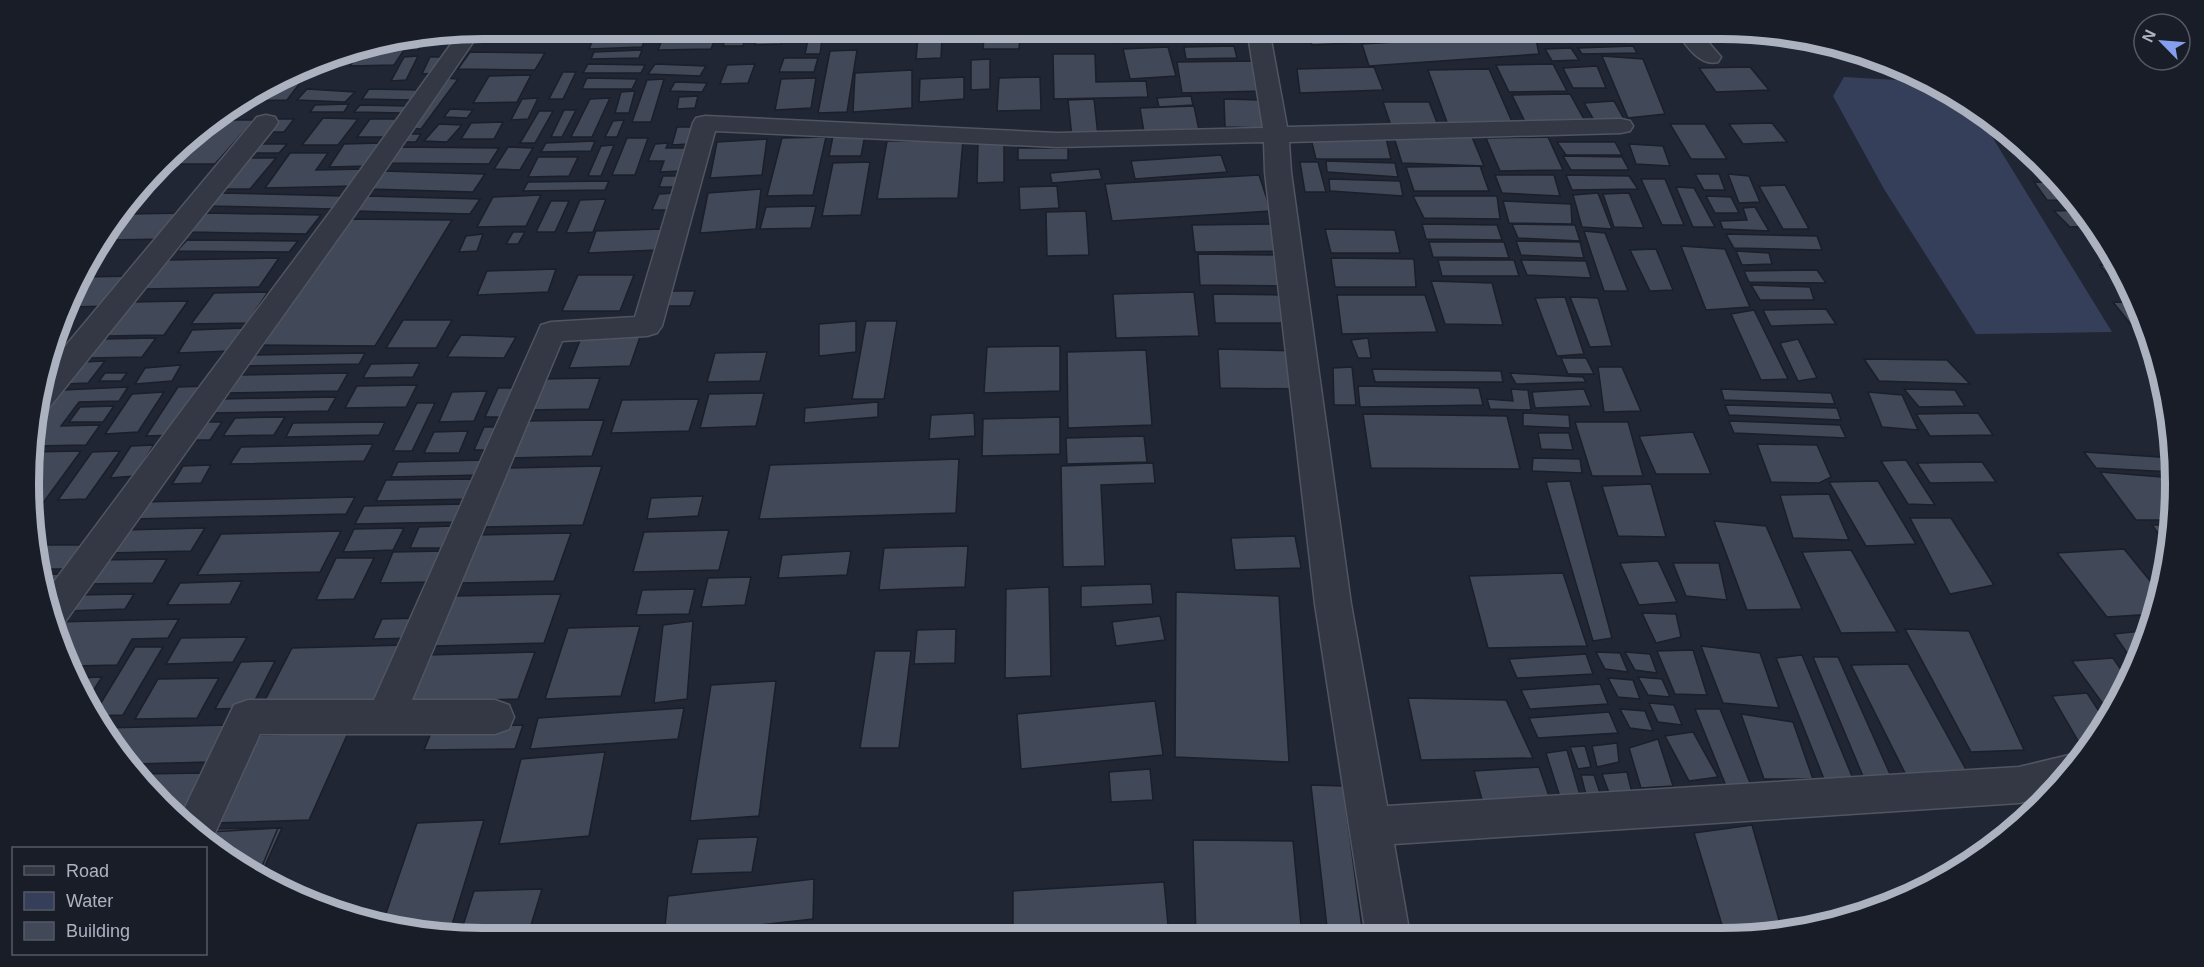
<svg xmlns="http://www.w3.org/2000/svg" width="2204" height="967" font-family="Arial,sans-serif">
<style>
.water{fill:#353f59}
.building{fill:#414858;stroke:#1b1f2a;stroke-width:1.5}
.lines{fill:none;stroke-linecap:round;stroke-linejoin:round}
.minor-casing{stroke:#515562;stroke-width:3}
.minor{fill:#333844;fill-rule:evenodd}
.rim{fill:none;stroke:#adb2c1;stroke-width:8}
</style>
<rect width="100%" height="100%" fill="#202633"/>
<path class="water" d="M1844,77L1932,82L1948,90L1975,109L2112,332L1976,334L1884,189L1833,96Z"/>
<path class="building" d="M484,28L533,29L527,41L470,42L477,30Z
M760,29H784L781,44L755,45Z
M793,29H807L803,40H790Z
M812,29H838V32L811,33Z
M989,29H1051V31H988Z
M1108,29H1153L1156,41L1112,43Z
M1228,29L1231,39L1184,40L1182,30Z
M1373,29H1539L1541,32L1377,37Z
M728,31H747L743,46H723Z
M462,32L458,40H434L436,36Z
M647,33L642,47L589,49L595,35Z
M1346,33L1350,43L1312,45L1308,35Z
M1541,33L1621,34L1625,43L1544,42Z
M717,34L711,49L658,50L664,35Z
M1535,34L1539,54L1369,66L1362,44Z
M942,37L941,58L916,59L918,38Z
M984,37H1020L1019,49H983Z
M426,38L418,50H404L394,65L350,66L362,49Z
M822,39L820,54H805L808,40Z
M1234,46L1237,58L1186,59L1184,47Z
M1633,46L1637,53L1582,54L1578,48Z
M1168,47L1176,76L1130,79L1123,49Z
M1571,48L1579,60L1552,61L1545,49Z
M642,50L639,58L591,59L594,52Z
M857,50L847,112L818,113L830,51Z
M470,52L545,53L535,70L458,69Z
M1053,54H1095L1096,82L1146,81L1148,97L1054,99Z
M418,56L406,80L391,81L404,57Z
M1602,56L1643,59L1665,114L1628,118Z
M430,57H444L437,73L422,74Z
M784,58H818L814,72H779Z
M990,59V89L971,90V60Z
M1256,61L1264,91L1182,93L1177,62Z
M316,62L287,100L240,101L256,89Z
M588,64L645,65L641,73H583Z
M655,64L706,66L700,76L648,74Z
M755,64L748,83L720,84L727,65Z
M1553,64L1567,91L1509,92L1496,65Z
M1597,66L1606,88H1573L1563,68Z
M1374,67L1383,90L1300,93L1297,69Z
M1750,67L1769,90L1716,92L1699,68Z
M1489,69L1513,124L1448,125L1428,70Z
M912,70V108L853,112L855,73Z
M563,72H576L563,99H549Z
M531,75L517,102L473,103L489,76Z
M964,77V99L919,102L920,79Z
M1040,77L1041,110L997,111L999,78Z
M445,78L458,79L421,129L408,128Z
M587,78L637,79L632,89H582Z
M816,78L811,108L775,110L781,79Z
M664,79L651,122H632L647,80Z
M675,82L707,83L702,92L670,91Z
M307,89L355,92L345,102L297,100Z
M369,89L420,90L413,100L362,99Z
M635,91L629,113H615L621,92Z
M1570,94L1586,123L1526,124L1512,95Z
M698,96L695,108L677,109L679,97Z
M1191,96L1193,105L1159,107L1157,98Z
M538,98L528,119L511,120L522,99Z
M610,98L592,137H571L590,99Z
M1094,99L1098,136L1072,137L1068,100Z
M1224,99L1261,100L1263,128L1225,127Z
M1614,101L1625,121L1595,122L1584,103Z
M1383,102H1429L1438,125L1391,126Z
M349,104L344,112H310L315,105Z
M360,105L409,106L403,113L354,112Z
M1194,106L1199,130L1144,132L1140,108Z
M450,109L473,110L467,118L444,117Z
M564,110H576L562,137H551Z
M539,111H553L535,143H520Z
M323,118L358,119L338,145H302Z
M277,119H294L284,132H266Z
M370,119H399L386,137H357Z
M214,120H254L215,164H168L199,130Z
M624,120L617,137H605L613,121Z
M503,122L494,139H461L471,123Z
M1772,123L1787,142L1743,144L1729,124Z
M439,124L462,125L447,142L424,141Z
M1670,124H1705L1727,159H1691Z
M677,127H694L688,144L672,145Z
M408,134H421L416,142H402Z
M1385,134L1391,159H1316L1310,135Z
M1393,134L1472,137L1484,166L1402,163Z
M865,135L861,156H829L833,136Z
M826,137L813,195L767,196L782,138Z
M1548,137L1563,170L1500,171L1486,138Z
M627,138H648L635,175H612Z
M767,139L762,175L710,178L717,142Z
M963,140L958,198L877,199L887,141Z
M595,141L591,151L541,152L546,143Z
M1004,142V182L977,183L978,143Z
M1557,142H1615L1622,155H1566Z
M383,143L368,166L329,167L344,144Z
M668,143L666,148H690L682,171L660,172L664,161H648L655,144Z
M260,144H287L279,153H251Z
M1629,144L1663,146L1670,166L1636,164Z
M614,145L601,176H588L601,146Z
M399,147L499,148L489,164L388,163Z
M508,147L533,148L520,170L494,169Z
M1018,148H1068V160H1018Z
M290,153H328L316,170L366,169L355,186L265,188Z
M1221,155L1227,172L1135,179L1131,161Z
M1563,156L1622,157L1629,170H1571Z
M538,157H578L569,176L528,177Z
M246,158H276L250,189H220Z
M1326,161L1395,163L1398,177L1327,172Z
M870,162L861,215L822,216L833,163Z
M1300,162H1318L1326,192H1305Z
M1480,166L1489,191H1414L1406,167Z
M1099,169L1102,179L1052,183L1050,173Z
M383,171L485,174L473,192L369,189Z
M1695,174H1719L1725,190H1704Z
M1728,174L1749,176L1760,202L1739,203Z
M1259,175L1271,211L1112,221L1105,184Z
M1495,175H1554L1560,196L1502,193Z
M1566,175L1629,176L1638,189L1572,190Z
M663,176H680L676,187H659Z
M1329,179L1400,181L1403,196L1330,191Z
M1641,179H1665L1684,225H1662Z
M609,181L605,190L523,191L528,182Z
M2034,182L2060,183L2076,201L2047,200Z
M1785,185L1809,229H1783L1759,186Z
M1057,186L1059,208L1020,210L1019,187Z
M1676,187L1694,188L1715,227H1693Z
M761,189L756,229L700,233L708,193Z
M221,193L342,196L333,209L210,206Z
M675,193L670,210H652L659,194Z
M1598,193L1612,229L1582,227L1573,195Z
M1629,193L1644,228L1614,227L1603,194Z
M541,195L526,226L477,227L493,197Z
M366,196L480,199L470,214L355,211Z
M1413,196H1497L1500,219L1424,218Z
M1706,196L1731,197L1739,213H1715Z
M606,199L593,232L566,233L580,200Z
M551,201H569L555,232H536Z
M1503,201L1571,204L1572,224L1509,223Z
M816,206L811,228L760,229L766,207Z
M1755,207L1769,231L1723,229L1720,221L1747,220L1743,208Z
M2084,210L2094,226L2070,227L2054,211Z
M1086,211L1089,255L1047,256L1046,212Z
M186,213L165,239L108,240L130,214Z
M205,213L321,215L306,234L189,232Z
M343,219L452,220L375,346L252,345Z
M1280,224L1285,251L1195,252L1192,225Z
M1422,224L1497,225L1502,240L1426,239Z
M1512,224L1575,225L1580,241L1518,238Z
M663,229L657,250L588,253L596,231Z
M1325,229L1395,230L1400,253H1331Z
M1584,231L1605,233L1628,291H1604Z
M513,232H525L518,244H506Z
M483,234L477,251L459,252L466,236Z
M1726,234L1817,236L1822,250L1734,248Z
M187,240L298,241L289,252L177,251Z
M1516,241L1580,242L1584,258L1521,255Z
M1429,242H1504L1509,258L1433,257Z
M1681,246L1725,249L1750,307L1706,310Z
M1656,249L1673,290L1650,291L1630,250Z
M1736,251L1769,253L1772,264L1742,265Z
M1198,254L1281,255L1285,286L1200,285Z
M279,258L259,287L143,289L166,260Z
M1331,258L1414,259L1416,287H1335Z
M1438,260H1514L1519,276H1442Z
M1521,260L1586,261L1591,278L1527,275Z
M2100,265L2118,266L2133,294H2124Z
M556,269L548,292L477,295L487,271Z
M1817,270L1826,283L1749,282L1744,271Z
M578,275H634L620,311H562Z
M134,276L111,306L70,307L82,277Z
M1431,281L1492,283L1503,325L1445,324Z
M1751,285L1810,287L1814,300H1760Z
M668,291H695L690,306H663Z
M268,292L247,323L191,324L214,293Z
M1194,292L1199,336L1116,338L1113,294Z
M1213,294L1284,295L1288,323H1215Z
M1337,295H1425L1437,332L1342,334Z
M1565,297L1584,354L1557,356L1535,298Z
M1570,297L1598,298L1612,346L1590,347Z
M188,301L164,335L105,336L132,302Z
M2113,302L2136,303L2156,355H2155Z
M1826,309L1836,324L1771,326L1763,310Z
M1754,310L1788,379L1761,380L1731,314Z
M403,320H452L436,348H386Z
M856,321V352L819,356V324Z
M866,321H897L884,399H852Z
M244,328L231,351L178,353L192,330Z
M461,335L516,337L504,358L447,357Z
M640,337L630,366L569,368L581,338Z
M156,338L142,357L88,358L102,339Z
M1368,338L1371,358H1358L1351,340Z
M1798,339L1817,378L1798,381L1780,343Z
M1060,346V391L984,393L987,347Z
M1218,349L1298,351L1303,389L1220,388Z
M1146,350L1152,425L1068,428L1067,352Z
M767,352L760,381L707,382L715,353Z
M365,353L359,364L241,366L248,355Z
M1561,358H1586L1594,374H1568Z
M1864,359L1947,360L1970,384L1879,381Z
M105,361L88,383L65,384L82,362Z
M420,363L413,377L363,378L371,364Z
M181,365L172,381L135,384L145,368Z
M1352,367L1356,405H1334L1333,368Z
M1598,367H1622L1641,411L1604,412Z
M1372,369L1501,371L1503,382H1375Z
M105,373H127L121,381H99Z
M348,373L338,391L223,393L235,375Z
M1510,373L1583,377L1586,382L1516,384Z
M600,378L589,409L526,410L539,379Z
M417,385L406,407L345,408L357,386Z
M208,386L177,435L146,436L178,387Z
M1358,386L1479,388L1483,405L1360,407Z
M128,387L119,401L79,402L61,426L100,425L86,445L32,446L34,428L63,390Z
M498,388H519L507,417H485Z
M1511,389L1528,390L1531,410L1490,409L1487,399L1513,401Z
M1584,389L1591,406L1535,408L1532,392Z
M1721,389L1831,393L1835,404L1724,400Z
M1904,389L1955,390L1965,406L1919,407Z
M487,391L474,421L439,422L452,392Z
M164,392L138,432L105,434L132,394Z
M1868,392L1902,395L1918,430L1882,427Z
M764,393L756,426L700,428L709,394Z
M336,397L328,411L209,413L219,399Z
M699,399L689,431L611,433L622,400Z
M878,402V417L804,423L805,408Z
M417,403H435L412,451H393Z
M1725,405L1837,408L1841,420L1729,415Z
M114,406L103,422H69L80,407Z
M974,413L975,436L929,439L931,415Z
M1523,413L1569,415L1570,428L1523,426Z
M1978,413L1993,435L1930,436L1916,414Z
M1363,414L1507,416L1520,469L1371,468Z
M285,417L274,435L223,436L235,418Z
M1060,417V454L982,456L983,419Z
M604,420L592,456L506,458L521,421Z
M1729,421L1840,425L1846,438L1734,433Z
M194,422H222L210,440H182Z
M385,422L379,435L286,437L293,423Z
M1575,422H1628L1643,476H1592Z
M484,427H502L492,450H474Z
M468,431L459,453H424L434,432Z
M1693,432L1711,474H1656L1639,436Z
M1538,433H1569L1573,450L1541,449Z
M1144,436L1147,462L1067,464L1066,438Z
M373,444L364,461L230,464L241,447Z
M1757,444L1817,445L1831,477L1819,483L1771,482Z
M154,445L134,476L110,478L131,446Z
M81,451L32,518L29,483L32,452Z
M120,451L86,499L58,500L92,452Z
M2084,452L2174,458V472L2096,468Z
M1533,458L1580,459L1582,473L1532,471Z
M959,459L956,513L759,519L770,465Z
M487,460L481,475L391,477L398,462Z
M1906,460L1935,505L1908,504L1881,461Z
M1982,462L1996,482L1930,483L1917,463Z
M1153,463L1155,483L1101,485L1105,566L1063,567L1061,466Z
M211,465L201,483L172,484L183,466Z
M602,466L583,525L482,527L506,468Z
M2100,472L2174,478L2172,520H2136Z
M479,479L470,499L376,501L386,480Z
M1570,481L1612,638L1593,641L1546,482Z
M1878,481L1916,544L1866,546L1829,482Z
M1651,484L1666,537L1618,536L1602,486Z
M1829,494L1849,540L1793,538L1780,495Z
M703,496L698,516L647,519L651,498Z
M355,497L346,514L132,519L143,502Z
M466,504L458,522L355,524L364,506Z
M1910,518H1951L1994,585L1950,594Z
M1714,521L1766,526L1802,609L1747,610Z
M2152,525H2172L2170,549Z
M454,526L444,548H410L419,527Z
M205,528L191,551L108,553L123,530Z
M404,528L393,550L343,552L354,529Z
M729,530L719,570L633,572L644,532Z
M341,531L320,572L197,575L221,534Z
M571,533L554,581L459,583L478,535Z
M1295,536L1301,568L1235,570L1231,538Z
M35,545H87L70,569H37Z
M968,546L965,587L879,590L884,548Z
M2124,549L2160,593L2155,614L2107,617L2057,553Z
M1851,550L1897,632L1841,633L1802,552Z
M445,551L432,582L380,583L393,552Z
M851,551L847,575L778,578L782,555Z
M336,558H374L354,599L316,600Z
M167,559L153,583L84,584L99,560Z
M1658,561L1677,602L1639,605L1620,563Z
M1673,563H1719L1727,600L1686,596Z
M1563,573L1587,646L1488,648L1469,576Z
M59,574L46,595L38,575Z
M751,577L745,605L701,607L708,578Z
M242,581L230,604L167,605L180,583Z
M1151,584L1153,604L1081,607V586Z
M1049,587L1051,676L1005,678L1006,589Z
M695,589L689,614L636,615L642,590Z
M1176,592L1279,596L1289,762L1175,757Z
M134,594L125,609L66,611L76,595Z
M561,594L544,643L433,646L453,596Z
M1642,613L1676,614L1681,637L1656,643Z
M1160,616L1165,640L1116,646L1112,622Z
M423,618L414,638L373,639L382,619Z
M179,619L168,638L132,639L117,665L73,666L56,622Z
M693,621L687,699L654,703L663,625Z
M640,626L621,696L545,699L568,628Z
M956,629L955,663L914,664L917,630Z
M1905,629L1969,631L2024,750L1971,752Z
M2151,630L2134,663L2114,634Z
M247,637L233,662L166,664L181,638Z
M406,645L381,705L261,708L292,648Z
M1701,646L1760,653L1779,708L1723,703Z
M135,647H163L123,715L93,716Z
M1693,650L1707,695L1675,694L1657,651Z
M875,651H911L899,748H860Z
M535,652L518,699L407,702L426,655Z
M1596,652L1620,653L1628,672L1605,669Z
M1625,652L1650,654L1657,673L1635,670Z
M1586,654L1593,674L1517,678L1509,659Z
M1802,655L1854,781L1824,779L1776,658Z
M1813,657H1838L1894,783L1865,781Z
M2113,658L2126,677L2108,711L2072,661Z
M275,661L251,708L215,709L241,662Z
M1908,664L1974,784L1911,785L1851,665Z
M102,677L86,702L77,678Z
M1638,677L1662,679L1670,697L1648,695Z
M219,678L197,718L135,719L158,679Z
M1608,678L1633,680L1640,699L1618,697Z
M776,681L759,816L690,821L711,685Z
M1600,684L1608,704L1530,709L1521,690Z
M2087,693L2104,719L2085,753L2052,696Z
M1408,698L1506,700L1533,758L1421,760Z
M1155,701L1163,755L1021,769L1017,714Z
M1649,703L1674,705L1682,725L1658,722Z
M684,708L678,739L530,749L538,718Z
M1620,709L1645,711L1653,731L1630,728Z
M1695,709H1720L1751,785L1726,786Z
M1609,712L1618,733L1538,738L1529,718Z
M1741,714L1793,722L1813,779H1764Z
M229,725L210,762L133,764L104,728Z
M523,725L515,749L424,750L433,728Z
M1693,732L1718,777L1689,781L1665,736Z
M348,733L309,820L214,823L257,735Z
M1658,739L1673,786L1641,788L1629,748Z
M1617,743L1619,762L1597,767L1592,746Z
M1585,746L1591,767L1578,769L1570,747Z
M1567,750L1580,795L1560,797L1546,753Z
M605,752L589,836L499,844L521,759Z
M1539,767L1550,799L1483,803L1474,771Z
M1150,769L1153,800L1111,802L1109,772Z
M1627,772L1632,793L1611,798L1602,774Z
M204,773L178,819L141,774Z
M1581,775H1594L1600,793L1586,795Z
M1311,785L1343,786L1363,936H1328Z
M484,820L451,928L427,929L383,922L417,823Z
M1752,825L1783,934L1725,935L1694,833Z
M278,828L257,878L206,842L210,832Z
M282,828L259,879L203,840L208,829Z
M758,837L752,872L691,874L698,839Z
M1193,840L1293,841L1302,936H1196Z
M814,879L813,919L664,936L668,896Z
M1164,882L1169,936L1013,937V891Z
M542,889L527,938H484L460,935L474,891Z"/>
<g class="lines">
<g class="minor-casing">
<path id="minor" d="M482,29L354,216L65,622L57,625L45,594L336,204L459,33Z
M1247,29H1269L1287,127L1621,119L1630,121L1633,126L1630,131L1621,133L1289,142L1291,172L1351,604L1387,806L2019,767L2069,755L2082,760L2045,797L2019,803L1394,844L1410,936H1366L1315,604L1265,172L1264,142L1057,147L715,131L662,326L657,333L647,336L562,341L412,700H495L509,705L514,717L509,729L495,734H260L210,844L179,820L234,705L248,700H374L541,325L551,322L635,317L693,123L696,118L705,116L1057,133L1263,128Z
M1675,29H1697L1721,57L1718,62C1699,67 1685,44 1675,29Z
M266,115L275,117L278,122L275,127L48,409L36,411L37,395L47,368L257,117Z"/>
</g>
<use href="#minor" class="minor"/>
</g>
<path d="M0 0H2204V967H0ZM483 39H1721A444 444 0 0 1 2165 483V484A444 444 0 0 1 1721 928H483A444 444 0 0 1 39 484V483A444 444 0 0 1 483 39Z" fill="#191d28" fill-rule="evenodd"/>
<path class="rim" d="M483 39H1721A444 444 0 0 1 2165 483V484A444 444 0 0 1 1721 928H483A444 444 0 0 1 39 484V483A444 444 0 0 1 483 39Z"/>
<rect x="12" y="847" width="195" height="108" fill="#191d28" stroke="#545965" stroke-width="1.5"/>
<rect x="24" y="866" width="30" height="9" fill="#333844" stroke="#545965" stroke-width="1.5"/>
<text x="66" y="877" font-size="18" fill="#adb2c1">Road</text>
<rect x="24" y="892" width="30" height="18" fill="#353f59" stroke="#545965" stroke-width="1.5"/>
<text x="66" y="907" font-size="18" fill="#adb2c1">Water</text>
<rect x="24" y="922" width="30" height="18" fill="#414858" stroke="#545965" stroke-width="1.5"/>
<text x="66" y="937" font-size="18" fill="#adb2c1">Building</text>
<g transform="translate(2162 42) rotate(295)"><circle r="28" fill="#191d28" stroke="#545965" stroke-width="1.5"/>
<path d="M0-4.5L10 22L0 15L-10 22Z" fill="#859fee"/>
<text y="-9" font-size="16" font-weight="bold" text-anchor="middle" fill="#adb2c1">N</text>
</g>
</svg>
